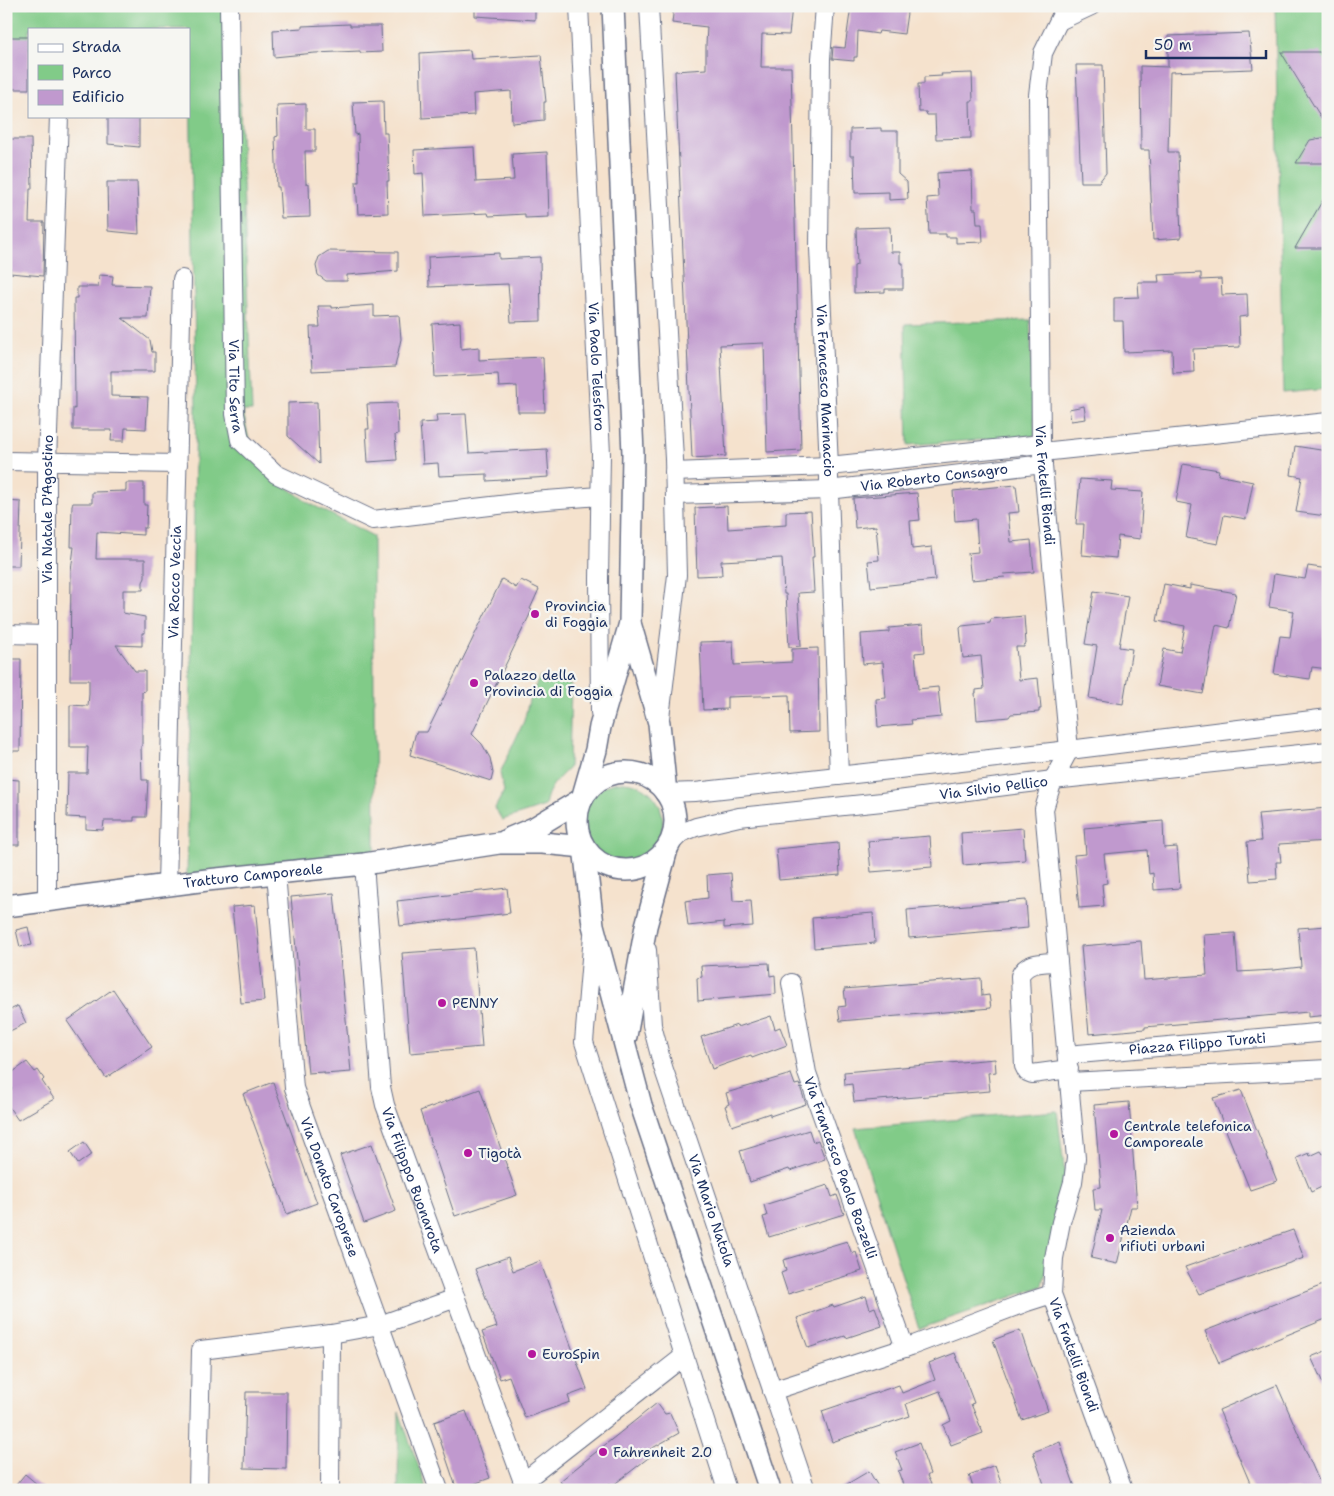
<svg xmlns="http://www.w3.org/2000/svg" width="1334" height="1496" font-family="'Shantell Sans',sans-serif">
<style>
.green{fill:#81cb88;stroke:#4e7d73}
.building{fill:#c099ce}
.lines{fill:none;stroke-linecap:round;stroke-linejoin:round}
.minor-casing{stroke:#676e85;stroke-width:20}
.tertiary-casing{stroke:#676e85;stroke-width:24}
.minor{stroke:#fff;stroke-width:18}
.tertiary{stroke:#fff;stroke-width:21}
.poi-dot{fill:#b5179e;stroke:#f6f6f2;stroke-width:2}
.labels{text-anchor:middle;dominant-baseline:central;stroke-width:4.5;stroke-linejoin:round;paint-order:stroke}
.street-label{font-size:14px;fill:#1b2f5e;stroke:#f6f6f2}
.poi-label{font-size:14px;fill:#1b2f5e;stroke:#f6f6f2;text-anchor:start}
</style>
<rect width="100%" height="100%" fill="#f6f6f2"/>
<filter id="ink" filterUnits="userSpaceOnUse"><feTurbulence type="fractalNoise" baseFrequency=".02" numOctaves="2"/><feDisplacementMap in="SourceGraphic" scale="10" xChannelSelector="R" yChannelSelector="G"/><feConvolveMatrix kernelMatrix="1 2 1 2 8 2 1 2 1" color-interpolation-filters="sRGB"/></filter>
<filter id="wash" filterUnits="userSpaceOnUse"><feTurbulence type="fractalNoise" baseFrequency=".0096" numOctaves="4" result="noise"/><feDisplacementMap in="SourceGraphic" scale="20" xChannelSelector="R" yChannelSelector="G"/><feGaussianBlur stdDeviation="1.12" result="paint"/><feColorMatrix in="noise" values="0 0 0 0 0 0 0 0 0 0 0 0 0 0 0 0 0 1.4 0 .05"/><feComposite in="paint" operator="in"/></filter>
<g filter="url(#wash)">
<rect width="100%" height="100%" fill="#f5e2cd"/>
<path class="green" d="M6,6H236L252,411H243L253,461L307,502L373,536L375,851L187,876L196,407L189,29H29V49L6,48Z
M1275,6H1328V389L1283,393Z
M1030,320L1035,436L908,445L905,324Z
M540,676L571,685L569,768C557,779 547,789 545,806L502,820L495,808L504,791L500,773L524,721L529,700Z
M583 822a40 40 0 1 1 80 0a40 40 0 1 1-80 0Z
M1057,1111L1065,1174L1043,1286L919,1329L855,1128Z
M399,1412L427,1490H398Z"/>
<g id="blocks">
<path class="building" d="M475,6H535V20L475,16Z
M674,6H792L789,35L762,34L761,67H791L801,450L767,452L764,343L720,345L726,456L692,458L675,71L706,69V45L707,27L672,23Z
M851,6H908L904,34L879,31L878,34L858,31L857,57H854V61L832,59L833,47L845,48Z
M350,24V26H381L382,52L360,53V51L315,53L274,57L273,30L302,28V26Z
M1249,33L1253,69L1170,72L1168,152H1178L1181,238L1153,240L1149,150H1141L1140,66L1168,67V36Z
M10,37H29V89H9Z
M470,50L471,59L541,55L546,102H544V120L512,123L511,91L473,94L474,115L422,118L420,53Z
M1281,52H1320L1324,60H1328V129Z
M1076,65H1103L1106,173L1099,182H1081Z
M972,73L973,101H970L971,138L936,139L935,115H927L926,112H919L918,84H924V77L942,76L941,74Z
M383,101L384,133H387L389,181H387L388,213L358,214L356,182H359L358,134L355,135L353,102Z
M306,104V129H315V151H305L306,184L309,183L310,217L281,218L279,187H277L275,137L278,136L277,105Z
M108,116H139V147L108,144Z
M881,128V131H898V174L907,182L908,199L889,200V192L855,193L854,156H850V129Z
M1328,137V163H1296L1310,140Z
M6,139H31L32,189H30L29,222H44L43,276L10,273L11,212H6Z
M474,147L476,182L514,180L512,154L547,152L549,217L525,218V214L489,216L488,213L425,216L423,173L415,174L414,150Z
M972,171L973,209H976L977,224H982L983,242L956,243V237H946V234H929L927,198L938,197L937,173Z
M107,182H137L139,234L108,231Z
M1328,191V248H1295Z
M890,227L891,252H900V263H903V289H885V292L854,293V266L857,265L856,228Z
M328,251L398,252V271L347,275V281H326L318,275L316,266L319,257Z
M499,253V259L540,257L541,321L511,322L508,284L429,287L428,257Z
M1201,273V280L1221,279L1222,295L1247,294L1248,316L1239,317L1240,347L1193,349L1194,372L1173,373L1172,350L1124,352L1123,321H1114V298L1139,297L1138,282H1159L1158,275Z
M99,275L113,276L112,285L150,286L148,318H122L150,340L152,352H155V371H111V396L148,397L146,429L125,428L124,441H111L112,430H73V408L75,409L74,298H77V287H98Z
M374,305V316L399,315L401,339L395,367L312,371L310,327H320L318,306H332V308Z
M460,322L461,349L479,347V360L543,357L545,412H518L517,386L499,387L498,374L435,377L432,324Z
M317,402L319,464L288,436V403Z
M397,403L398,434L395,435L397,460L368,462L366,429H369L367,404Z
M1084,406L1086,419L1071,421L1069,409Z
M466,414L469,453L547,449L549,477L487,481V474L439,476L438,463L423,464L420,423L437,422L436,415Z
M1295,446L1327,451L1325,457L1328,458V505L1326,516L1296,512L1302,477L1291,475Z
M1183,464L1219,470L1218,475L1253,482L1246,519L1224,515L1218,544L1186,538L1192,505L1176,502Z
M1080,479L1112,481L1111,490L1143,492L1140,539L1118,536L1116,558L1082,555L1084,524H1076Z
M126,483H144V505H147L146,528H143V535L97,532L96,559H145V578L143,582V590H123V613L145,617V633H142V646L116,645L135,671H145V691L142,692V746H141L142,780H148L146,817H134V821H104L103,830L86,829V818L67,817L68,773H87L88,747H70V705L88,706L89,694V680H70L71,571L74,547H71L72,505L73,503H92V492L126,491Z
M1016,485L1019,512L1008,513L1011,542L1031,540L1034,572L1004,574L1005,577L971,580L968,553L978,552L976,519L955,521L953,491Z
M917,493L920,520L910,521L912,549L932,547L935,580L871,587L868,561L879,560L876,526L855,528L853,498Z
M6,501L21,502L19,566H6Z
M727,506L728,529L786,525V512L811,511L814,557H812L814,592L798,593L801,646L789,647L786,594H784L782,558L721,561L722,575L697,576L695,508Z
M1308,566L1328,569V616L1324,636L1328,637V669L1312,667L1310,679L1274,674L1280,636L1290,637L1294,611L1269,607L1274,574L1305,579Z
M502,579L516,588L521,580L539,589L530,609L532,610L472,734L482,744L490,758L493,773L491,781L410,755L416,732H427Z
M1164,584L1190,589V585L1236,593L1229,628L1216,625L1203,694L1157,686L1164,649L1180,652L1185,626L1157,621Z
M1094,591L1128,596L1119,647L1132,649L1123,704L1089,698L1097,646L1085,644Z
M1024,616L1026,644L1024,645V647H1016L1019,680L1038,678L1041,709H1039V712L1011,714L1009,717L977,720L975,693H976V690L984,689L981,656L963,658L960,628L962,626L990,623L991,619Z
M923,625L925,652L915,653L918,689L938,687L941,717L911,720L912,724L878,727L876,699L886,698L883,662L863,664L861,634L889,632V628Z
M733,641L734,665L792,662V649L818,648L819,732L790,733L789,695L727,697V709L703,710L700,642Z
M6,659H21L20,751H6Z
M6,779L19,780V845H6Z
M1328,808V841L1279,844L1281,862H1276L1277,879L1250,881L1247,842L1261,841L1258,814Z
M1163,821L1164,848L1177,847L1180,888L1154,890L1153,873L1149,874L1147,850L1104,854L1107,883L1102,884L1104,906L1079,908L1074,855L1086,854L1084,828Z
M1023,828L1025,860L963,865L961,833Z
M930,836L932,867L871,872L868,841Z
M838,843L840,875L779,880L776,849Z
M731,873L733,901L751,900L753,926L724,928V922L688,926L685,901L708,898L707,875Z
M507,888L510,913L400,926L397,901Z
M334,893L351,1072L324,1074V1072L308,1073L291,897Z
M1026,900L1028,928L909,938L907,910Z
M255,905L264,1001L241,1003L232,907Z
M873,913L875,943L814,948L812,918Z
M1328,926V1015L1308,1017V1012L1145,1027V1029L1089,1034L1081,946L1141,941L1144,980L1180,977L1207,975L1204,935L1235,933L1238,972L1274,970L1301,967L1298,928Z
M28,927L32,945L20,947L16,930Z
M474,948L482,1047L410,1053L402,953Z
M769,963L770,976L775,975L776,994L698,1001L697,978L702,977L701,966Z
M981,978L982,996L989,995L991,1008L840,1021L838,1007L846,1006L844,989Z
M113,989L152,1047L106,1078L67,1021Z
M18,1006L26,1023L6,1033V1012Z
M771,1016L775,1029L780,1027L787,1045L752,1058L751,1055L712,1069L701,1037L737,1025L738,1027Z
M995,1059L996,1072L988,1073L990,1091L854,1102L852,1084L845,1085L844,1072Z
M27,1062L35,1072L38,1070L44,1079L42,1081L54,1099L18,1120L6,1103V1093L12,1089L6,1081V1077Z
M791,1074L795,1085L799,1084L806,1104L770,1116V1113L732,1126L725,1106L729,1104L726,1093Z
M273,1082L317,1203L287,1214L243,1094Z
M480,1089L517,1195L455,1216L420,1111Z
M1241,1090L1277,1181L1250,1190L1213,1098Z
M1129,1102L1137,1207H1131L1117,1264L1091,1258L1102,1210H1095L1093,1188L1101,1187L1094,1105Z
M809,1130L813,1142L818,1140L825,1159L790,1171L789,1169L750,1182L740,1151Z
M84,1142L92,1154L78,1164L70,1152Z
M372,1144L396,1211L364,1223L340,1155Z
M1321,1151L1323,1154L1328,1152V1184L1311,1192L1297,1158L1309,1153L1310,1156Z
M828,1185L832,1197L837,1195L844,1214L769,1237L763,1217L767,1216L764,1205Z
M1293,1230L1304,1258L1199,1294L1185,1267Z
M847,1241L852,1254L856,1252L862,1271L788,1294L781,1273L786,1271L783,1260Z
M508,1257L513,1271L540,1261L587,1389L568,1396L570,1402L525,1418L509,1376L500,1379L482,1332L497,1327L475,1269Z
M1328,1283V1318L1219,1363L1205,1331Z
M866,1296L870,1309L875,1307L882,1326L846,1338L845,1336L808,1348L797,1318L833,1305L834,1307Z
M1020,1330L1048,1411L1022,1420L993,1340Z
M1328,1350V1394L1311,1357Z
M955,1353L974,1403L971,1404L983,1433L951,1445L943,1425L951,1421L940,1391L906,1404L910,1416L832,1442L822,1411L899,1385L902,1393L935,1380L929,1363Z
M1277,1385L1323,1490H1253L1219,1410Z
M246,1392H287L286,1469L244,1468Z
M657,1403L665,1414L670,1413L679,1433L649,1450L652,1455L612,1486L610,1483L603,1490H566L560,1481Z
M466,1411L490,1478L457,1490L434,1422Z
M1060,1442L1067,1464L1076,1490H1046L1033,1452Z
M919,1443L930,1474L927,1476L934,1490H905L898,1471L902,1470L895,1452Z
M995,1465L1003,1488L996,1490H974L969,1475Z
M869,1471L880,1490H837Z
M25,1474L44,1490H12Z"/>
</g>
</g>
<g filter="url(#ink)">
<use href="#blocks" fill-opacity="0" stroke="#676e85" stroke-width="1"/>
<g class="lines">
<g class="minor-casing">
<g id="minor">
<path id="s1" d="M229,6L235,414L240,440L276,474L373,520L533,501L600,496"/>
<path id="s2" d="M579,6L601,454L599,579L600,713"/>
<path d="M649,6L674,459L677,575L660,718"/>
<path id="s3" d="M825,6L821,59L819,248L829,466V490L839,776"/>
<path id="s4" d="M1066,6L1043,53L1038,95L1041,444L1069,750L1053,780L1044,809L1076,1158L1073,1182L1061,1222L1054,1258L1052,1294L1123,1490"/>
<path d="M1059,21L1091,6"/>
<path d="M1042,452L1328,422"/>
<path d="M6,461L178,464"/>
<path d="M674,472L829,466L1041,444"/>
<path id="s5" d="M675,495L829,490L1043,464"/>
<path d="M6,634L47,635"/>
<path d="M666,793L695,792L1069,750L1328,718"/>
<path id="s6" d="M668,846L681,833L696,827L739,817L882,802L1053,780L1328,751"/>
<path id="s7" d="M364,864L381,1087L385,1105L526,1490"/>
<path id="s8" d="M276,873L294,1088L439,1490"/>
<path id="s9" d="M167,886L182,279"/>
<path id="s10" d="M47,901V462L59,116"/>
<path d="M593,935L584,1042L727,1490"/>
<path id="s11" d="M647,950L652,1025L663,1067L806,1490"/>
<path d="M1058,962C1044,963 1026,961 1020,976L1024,1066L1027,1072L1032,1074L1069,1069"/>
<path id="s12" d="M791,983L807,1073L905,1348"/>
<path id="s13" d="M1067,1055L1328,1032"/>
<path d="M1069,1082L1328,1069"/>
<path d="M772,1391L911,1346L1027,1302L1052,1294"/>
<path d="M523,1482L684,1356"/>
<path d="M198,1490L201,1350L331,1334L380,1325L456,1298"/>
<path d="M330,1490L331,1334"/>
</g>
</g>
<g class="tertiary-casing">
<g id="tertiary">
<path d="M630,623L659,723L666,793"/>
<circle cx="626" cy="821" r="49"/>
<path d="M582,799L596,750L600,727L630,623L633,453L613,6"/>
<path d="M508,839L534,828L582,799"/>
<path d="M584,847L593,925L641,1105L770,1490"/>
<path id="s14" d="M6,906L207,880L364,864L499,843H542L584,847"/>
<path d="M626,1036L646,926L667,849"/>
</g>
</g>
<use href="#minor" class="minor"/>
<use href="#tertiary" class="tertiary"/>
</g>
</g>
<g class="poi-dot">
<circle cx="535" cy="614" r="5"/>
<circle cx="474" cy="683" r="5"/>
<circle cx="442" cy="1003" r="5"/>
<circle cx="1114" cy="1134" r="5"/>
<circle cx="468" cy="1153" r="5"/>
<circle cx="1110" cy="1238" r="5"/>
<circle cx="532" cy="1354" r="5"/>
<circle cx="603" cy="1452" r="5"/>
</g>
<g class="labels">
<g class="street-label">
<text stroke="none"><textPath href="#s2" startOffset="361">Via Paolo Telesforo</textPath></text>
<text stroke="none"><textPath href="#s1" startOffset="380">Via Tito Serra</textPath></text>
<text stroke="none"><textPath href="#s3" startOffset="385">Via Francesco Marinaccio</textPath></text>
<text stroke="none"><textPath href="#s5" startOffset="260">Via Roberto Consagro</textPath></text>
<text stroke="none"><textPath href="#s4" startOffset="485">Via Fratelli Biondi</textPath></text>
<text stroke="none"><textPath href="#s10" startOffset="392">Via Natale D'Agostino</textPath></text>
<text stroke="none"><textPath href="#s9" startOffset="304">Via Rocco Veccia</textPath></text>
<text stroke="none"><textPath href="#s6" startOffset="335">Via Silvio Pellico</textPath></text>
<text stroke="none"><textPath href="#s14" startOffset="249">Tratturo Camporeale</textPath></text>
<text stroke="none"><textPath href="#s13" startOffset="131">Piazza Filippo Turati</textPath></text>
<text stroke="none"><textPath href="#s12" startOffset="192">Via Francesco Paolo Bozzelli</textPath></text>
<text stroke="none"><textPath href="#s7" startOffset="322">Via Filipppo Buonarota</textPath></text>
<text stroke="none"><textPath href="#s8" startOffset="321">Via Donato Caroprese</textPath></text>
<text stroke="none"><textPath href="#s11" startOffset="270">Via Mario Natola</textPath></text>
<text stroke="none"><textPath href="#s4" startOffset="1369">Via Fratelli Biondi</textPath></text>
</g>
<g class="poi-label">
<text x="545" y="606">Provincia<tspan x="545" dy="16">di Foggia</tspan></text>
<text x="484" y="675">Palazzo della<tspan x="484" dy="16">Provincia di Foggia</tspan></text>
<text x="452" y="1003">PENNY</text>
<text x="1124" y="1126">Centrale telefonica<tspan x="1124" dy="16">Camporeale</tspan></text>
<text x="478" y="1153">Tigotà</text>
<text x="1120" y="1230">Azienda<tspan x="1120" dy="16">rifiuti urbani</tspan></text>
<text x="542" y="1354">EuroSpin</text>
<text x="613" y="1452">Fahrenheit 2.0</text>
</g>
</g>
<rect width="1334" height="1496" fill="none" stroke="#f6f6f2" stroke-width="25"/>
<rect x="28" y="28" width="162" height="90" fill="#f6f6f2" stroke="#9ea6b7"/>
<rect x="38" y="44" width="25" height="8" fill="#ffffff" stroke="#9ea6b7"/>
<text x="72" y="52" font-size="15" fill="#1b2f5e">Strada</text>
<rect x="38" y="65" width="25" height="15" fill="#81cb88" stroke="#9ea6b7"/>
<text x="72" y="78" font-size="15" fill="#1b2f5e">Parco</text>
<rect x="38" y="90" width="25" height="15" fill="#c099ce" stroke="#9ea6b7"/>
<text x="72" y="102" font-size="15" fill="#1b2f5e">Edificio</text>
<path d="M1146 50v8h120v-8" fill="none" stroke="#1b2f5e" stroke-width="2.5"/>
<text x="1154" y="50" font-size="15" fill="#1b2f5e" stroke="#f6f6f2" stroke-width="4" paint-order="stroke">50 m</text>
</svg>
